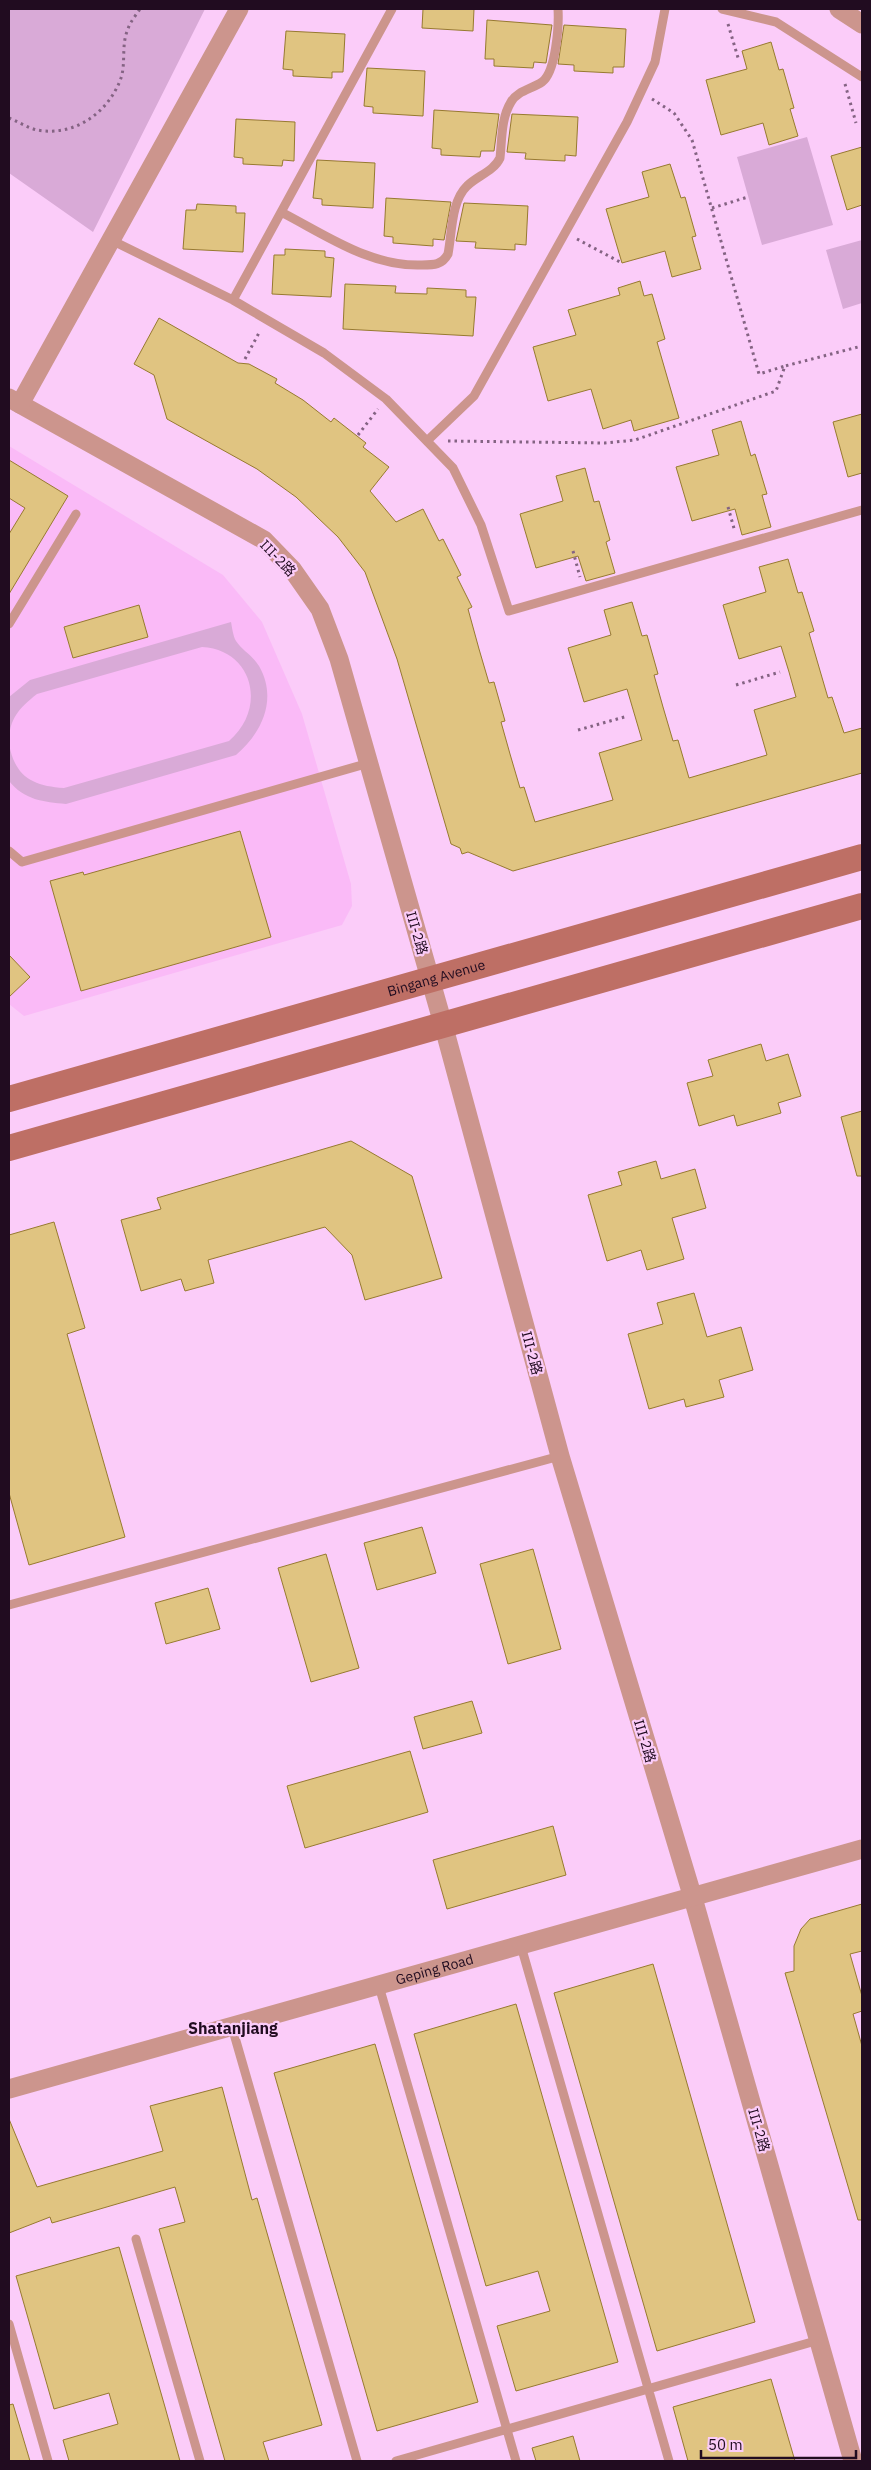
<svg xmlns="http://www.w3.org/2000/svg" width="871" height="2470" font-family="'IBM Plex Sans','Noto Sans SC',sans-serif">
<style>
.built{fill:#fabaf7}
.green{fill:#d9aad7}
.building{fill:#e0c481;stroke:#977a30}
.lines{fill:none;stroke-linecap:round;stroke-linejoin:round}
.path{stroke:#846383;stroke-width:3;stroke-dasharray:2.5 4;stroke-linecap:butt}
.lane{stroke:#cc958d;stroke-width:9}
.street{stroke:#cc958d;stroke-width:19}
.secondary{stroke:#be6f65;stroke-width:26}
.labels{text-anchor:middle;dominant-baseline:central;stroke-width:4.5;stroke-linejoin:round;paint-order:stroke}
.street-label{font-size:14px;fill:#210c20;stroke:#fbccf9}
.quarter-label{font-size:16px;font-weight:bold;fill:#210c20;stroke:#fbccf9}
</style>
<rect width="100%" height="100%" fill="#fbccf9"/>
<path class="built" d="M9,446L223,575L262,622L302,714L351,884L352,906L342,925L24,1016L9,1004Z"/>
<path class="green" d="M9,9H205L93,232L9,173Z
M807,137L833,225L762,245L737,157Z
M862,240V303L843,309L826,250Z
M231,622C232,627 233,636 236,641C242,650 253,656 259,666C278,699 262,733 236,755L66,804C44,802 24,800 9,781V744C15,777 33,786 64,788L229,741C267,709 254,650 202,647L37,694C19,708 9,719 9,742V697L30,680Z"/>
<path class="building" d="M423,9H474L473,31L422,28Z
M487,20L552,25L546,63L534,62L533,68L494,66V59H485Z
M564,25L626,29L624,67H613V73L574,71V65L558,64Z
M286,31L345,34L343,72H332V78L293,76V70L283,69Z
M771,42L779,70L783,69L794,108L790,109L798,136L769,145L763,123L721,135L706,80L747,69L742,51Z
M367,68L425,71L423,116L373,113V107L364,106Z
M434,110L499,114L494,151H481L480,157L441,155V149L432,148Z
M512,114L578,117L576,156L565,155V161L525,159L526,153L507,152Z
M236,119L295,122L294,161L283,160L282,166L243,164V158L234,157Z
M862,147V205L847,210L831,156Z
M317,160L375,163L373,208L322,205V199L313,198Z
M670,164L681,198L685,197L696,236L692,237L701,269L672,277L665,251L622,263L606,209L649,197L642,172Z
M386,198L451,202L444,240L433,239V246L393,243V237L384,236Z
M464,203L528,206L526,245L515,244V250L475,248L476,242L456,241Z
M197,204L236,206V213H245L243,252L183,249L186,210H196Z
M285,249L325,251V257L334,258L331,297L272,294L274,255H285Z
M640,281L644,296L652,294L665,339L657,342L679,418L634,431L631,420L603,429L591,389L548,401L533,347L576,335L568,310L620,295L618,288Z
M345,284L396,286L395,293L427,294V288L466,290V297H476L473,336L343,329Z
M159,318L238,363L249,364L277,379L275,383L303,400L331,422L334,418L366,443L363,447L389,467L370,491L396,522L423,509L439,541L443,539L461,575L457,577L472,607L468,609L479,649L489,683L494,682L505,721L501,722L510,754L520,788L524,787L535,822L613,800L599,753L642,740L627,689L584,702L568,648L611,635L604,610L632,602L642,636L647,635L658,674L654,675L663,707L673,741L678,740L689,778L767,755L754,710L796,697L789,672L781,646L739,659L723,605L766,592L759,567L788,559L798,593L802,592L814,631L809,633L828,698L832,697L844,733L862,728V773L513,871L468,852L462,854L460,848L451,844L397,659L365,572L338,537L296,497L257,469L167,419L154,375L134,364Z
M862,414V473L848,477L833,422Z
M741,421L751,456L755,454L767,494L762,495L771,527L742,535L735,509L692,521L676,467L719,455L712,430Z
M9,460L68,496L9,594V534L25,508L9,498Z
M585,468L594,502L599,501L610,540L606,542L615,573L586,581L578,556L536,568L520,514L563,501L556,476Z
M139,605L148,637L73,658L64,627Z
M240,831L271,937L81,991L50,881L83,872L84,875Z
M9,955L30,977L9,997Z
M761,1044L766,1061L788,1054L801,1096L778,1103L781,1113L737,1126L734,1115L699,1126L687,1083L713,1076L708,1060Z
M862,1111V1176H857L841,1117Z
M351,1141L412,1176L442,1278L365,1300L352,1255L325,1227L208,1260L214,1283L185,1291L181,1279L141,1291L121,1220L161,1209L157,1198Z
M656,1161L661,1179L695,1169L706,1208L672,1218L684,1259L647,1270L641,1250L607,1261L588,1195L622,1185L618,1172Z
M54,1222L85,1328L67,1334L125,1537L29,1565L9,1493V1235Z
M694,1293L707,1337L741,1327L753,1370L719,1380L724,1397L686,1407L684,1399L649,1409L628,1334L663,1324L657,1303Z
M422,1527L436,1573L377,1590L364,1543Z
M533,1549L561,1649L508,1664L480,1564Z
M326,1554L359,1668L311,1682L278,1568Z
M208,1588L220,1629L166,1644L155,1603Z
M472,1701L482,1733L423,1749L414,1717Z
M410,1751L428,1812L305,1848L287,1786Z
M553,1826L566,1875L447,1909L433,1860Z
M862,1904V1951L850,1954L862,1996V2011L853,2014L862,2046V2220H858L785,1973L794,1971V1946L801,1929L810,1919Z
M653,1964L755,2322L657,2351L554,1993Z
M516,2004L618,2362L516,2391L497,2326L550,2311L538,2271L486,2286L414,2034Z
M375,2044L478,2402L377,2431L274,2073Z
M222,2087L252,2200L257,2198L322,2425L263,2442L269,2461H225L159,2229L185,2222L175,2187L52,2223L50,2217L9,2233V2119L37,2187L163,2151L150,2106Z
M119,2247L165,2407L180,2461H69L63,2440L118,2424L109,2393L54,2409L16,2276Z
M771,2379L795,2461H688L673,2407Z
M13,2404L30,2461H9V2405Z
M573,2436L580,2461H536L532,2448Z"/>
<g class="lines">
<path class="path" d="M728,24L739,61
M845,84L856,123
M652,99L674,113L692,140L759,374L785,366
M9,118C17,121 28,128 37,130C75,137 109,112 121,78C126,63 121,44 128,29C130,22 136,15 140,9
M712,208L748,197
M577,239L620,262
M245,359L260,331
M358,435L378,409
M448,441L605,443L635,440L776,391L785,366L862,346
M728,507L735,532
M573,551L580,577
M736,685L780,672
M578,730L628,716"/>
<path class="lane" d="M722,9L776,22L862,77
M281,212C326,235 370,267 422,265C434,265 442,265 448,254C452,234 451,201 467,186C477,176 494,171 500,158C502,140 501,118 511,102C517,91 532,89 542,82C556,72 559,25 558,9
M111,240L233,300L324,353L386,399L453,468L481,525L509,611L862,510
M233,300L392,9
M428,440L474,396L627,122L655,62L665,9
M9,624L76,514
M9,851L22,862L369,763
M9,1605L560,1456
M521,1946L669,2461
M379,1986L516,2461
M232,2027L357,2461
M136,2239L200,2461
M9,2324L48,2461
M396,2461L819,2340"/>
<g class="street">
<path d="M839,9L862,24"/>
<path d="M9,398L264,540L292,569L320,609L339,659L443,1024L560,1456L693,1898L853,2461"/>
<path d="M20,404L239,9"/>
<path id="s1" d="M9,2089L862,1849"/>
</g>
<g class="secondary">
<path id="s2" d="M9,1099L862,857"/>
<path d="M9,1148L862,906"/>
</g>
</g>
<g class="labels">
<g class="street-label">
<text transform="translate(278 558) rotate(46)">III-2路</text>
<text transform="translate(417 933) rotate(74)">III-2路</text>
<text stroke="none"><textPath href="#s2" startOffset="444">Bingang Avenue</textPath></text>
<text transform="translate(532 1353) rotate(75)">III-2路</text>
<text transform="translate(645 1741) rotate(73)">III-2路</text>
<text stroke="none"><textPath href="#s1" startOffset="442">Geping Road</textPath></text>
<text transform="translate(759 2130) rotate(74)">III-2路</text>
</g>
<g class="quarter-label">
<text x="233" y="2028">Shatanjiang</text>
</g>
</g>
<rect width="871" height="2470" fill="none" stroke="#210c20" stroke-width="20"/>
<path d="M701 2450v8h155v-8" fill="none" stroke="#210c20" stroke-width="2.5"/>
<text x="708" y="2450" font-size="15" fill="#210c20" stroke="#fbccf9" stroke-width="4" paint-order="stroke">50 m</text>
</svg>
